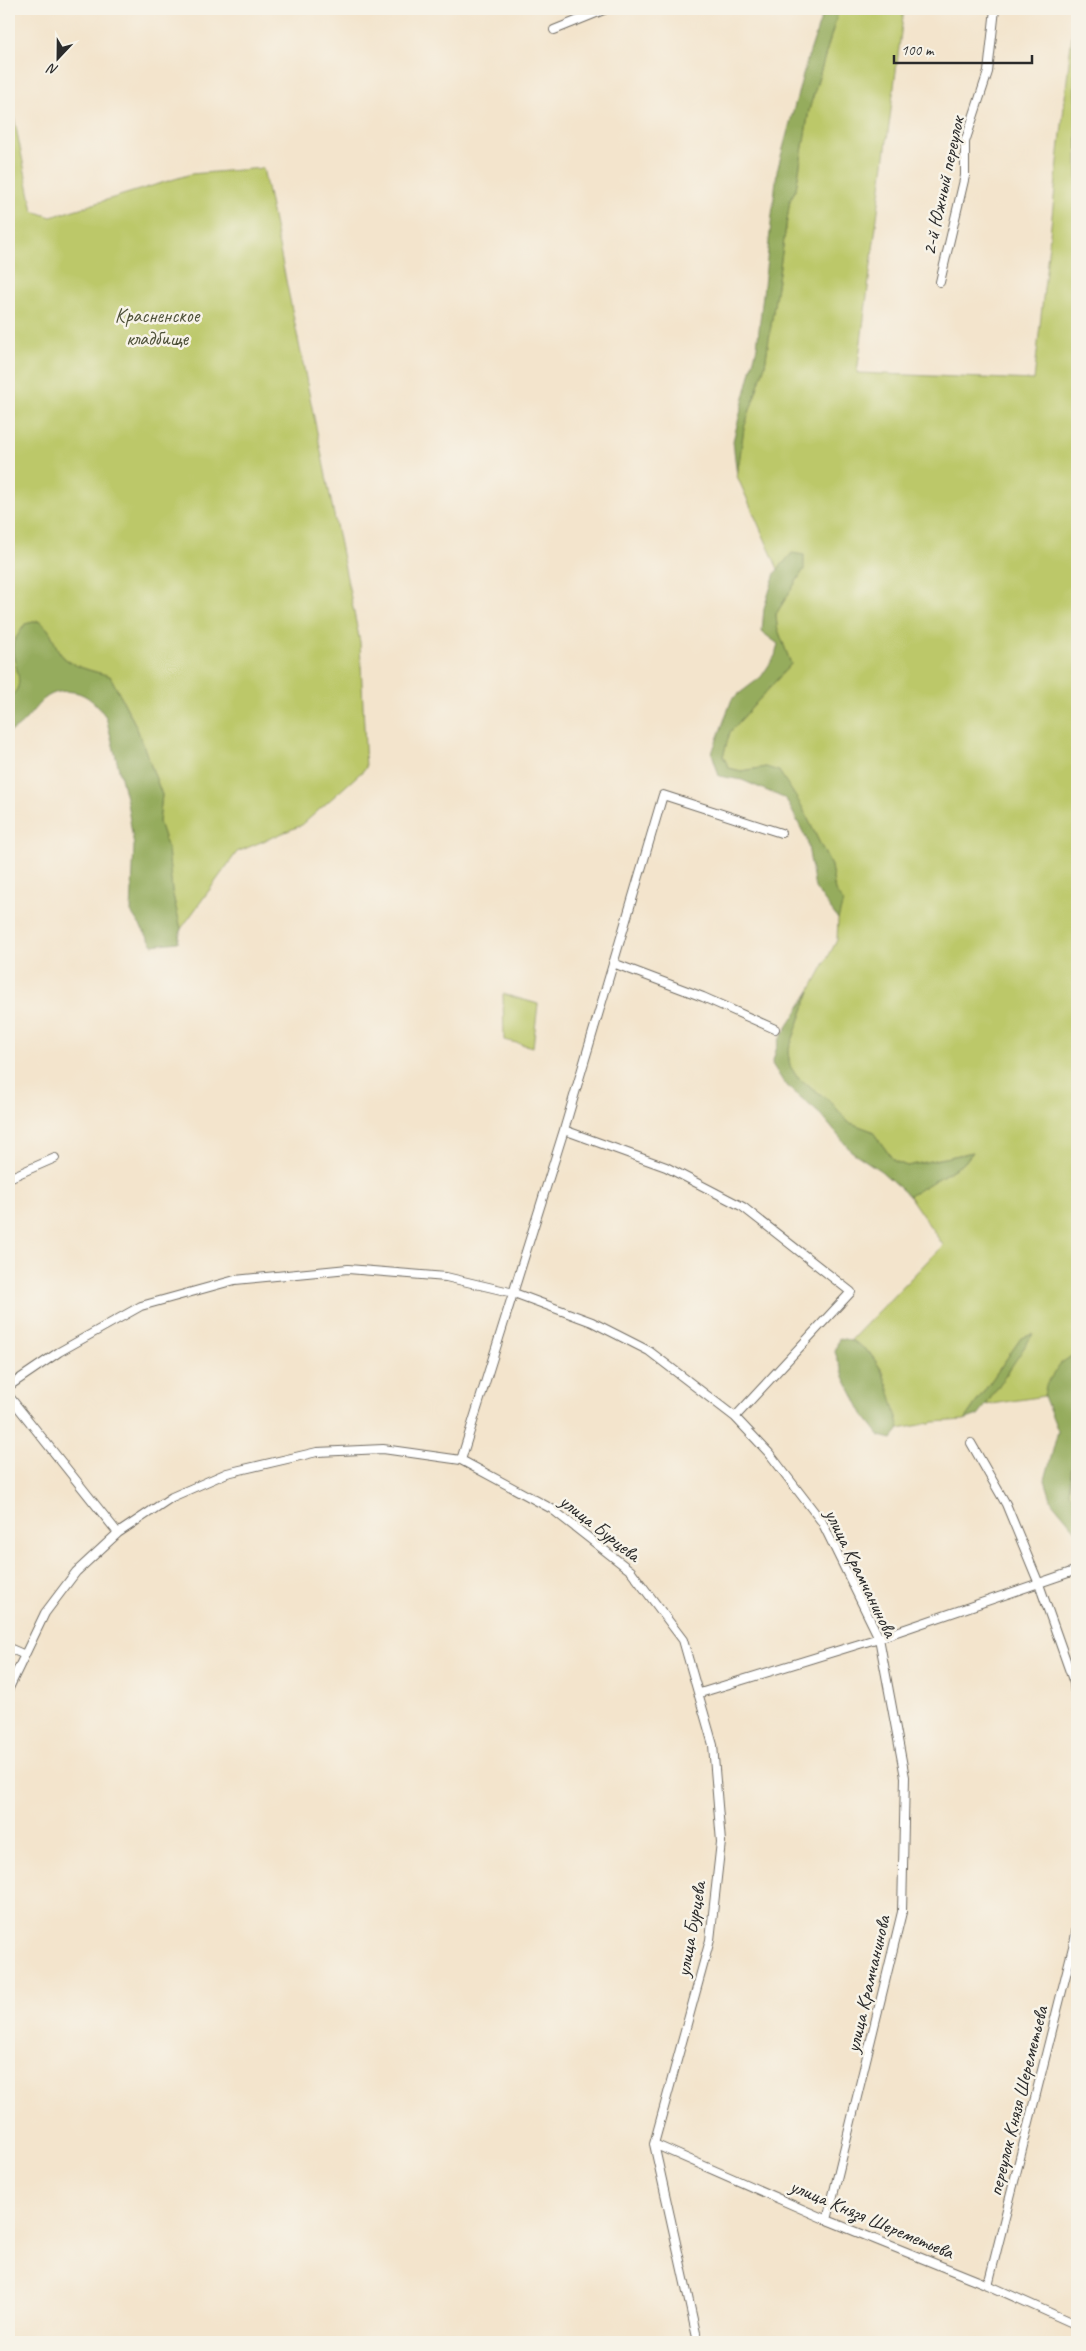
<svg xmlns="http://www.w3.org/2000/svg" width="1086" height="2351" font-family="Caveat,sans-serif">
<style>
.green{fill:#bcc869;stroke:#747a4a}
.forest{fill:#95ac5d;stroke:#606c44}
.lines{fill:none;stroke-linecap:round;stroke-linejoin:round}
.street-casing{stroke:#716c63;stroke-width:10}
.street{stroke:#fff;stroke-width:8}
.labels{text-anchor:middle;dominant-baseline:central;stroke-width:5;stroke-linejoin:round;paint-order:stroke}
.street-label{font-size:20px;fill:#2b2b2b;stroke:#f7f3e8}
.park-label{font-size:20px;fill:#4f523a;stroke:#f7f3e8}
</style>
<rect width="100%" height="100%" fill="#f7f3e8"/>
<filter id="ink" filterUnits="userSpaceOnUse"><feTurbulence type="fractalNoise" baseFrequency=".02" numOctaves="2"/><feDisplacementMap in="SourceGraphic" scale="10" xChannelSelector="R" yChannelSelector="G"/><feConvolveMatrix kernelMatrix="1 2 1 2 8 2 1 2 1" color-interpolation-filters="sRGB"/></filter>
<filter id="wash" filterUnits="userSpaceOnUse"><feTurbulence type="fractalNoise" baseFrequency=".0096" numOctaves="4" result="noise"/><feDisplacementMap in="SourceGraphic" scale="20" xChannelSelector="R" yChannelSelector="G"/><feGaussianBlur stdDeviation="1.12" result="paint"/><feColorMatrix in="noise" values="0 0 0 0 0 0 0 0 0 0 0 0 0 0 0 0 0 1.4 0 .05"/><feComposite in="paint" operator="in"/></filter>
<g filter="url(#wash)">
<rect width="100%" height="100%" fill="#f3e4cc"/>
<path class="green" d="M839,9H904L857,373L1034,380L1073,25L1077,150V1352C1060,1364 1049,1376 1044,1396L986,1405L1032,1335L1021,1338L964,1420L934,1422L900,1429L883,1372L870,1353L851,1340L943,1245L909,1196L964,1163L973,1152L907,1166L894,1161L872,1131L848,1122L831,1102L797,1077L790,1066L788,1052L810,991L837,940L838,919L842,902L835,892L831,866L801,805L766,767L741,771L729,768L723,756L730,732L791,664L777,627L776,614L804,569L792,554L778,569L737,476L744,428L765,365L790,200L796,189L809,110Z
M9,93L33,211L51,217L191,174L263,168L360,642L366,768L302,825L237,852L181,929L172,891L168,849L159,822L162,795L136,726L110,676C94,671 69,667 60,653C51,639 54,631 38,621L25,624C22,630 14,639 13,646C11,663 30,685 9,697Z
M503,994L538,1004L533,1047L504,1040Z
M1077,1408V1504L1069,1492Z"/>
<path class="forest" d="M824,9H839L809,110L796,189L790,200L765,365L744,428L737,476L733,441L757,347L777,171L805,67Z
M1077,9V150L1073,25Z
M792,553L804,555V569L776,614L777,627L791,664L730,732L723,756L729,768L741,771L766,767L779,771L801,805L831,866L835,891L843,902L838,919L815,888L807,840L786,799L742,780L719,776L712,753L732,699L761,677L775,656L778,644L762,632L764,608L775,573Z
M38,621C54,631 51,639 60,653C69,667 94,671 110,676L136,726L162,795L159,822L168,849L172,891L181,929L178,942L153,945L131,912L134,846L127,802L106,717C98,706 88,694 74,692C37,686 35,721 9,732V697C30,685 10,663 13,645C14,639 22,630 25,624Z
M810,991L788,1052L790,1066L797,1077L831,1102L848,1122L872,1131L894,1161L907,1166L973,1152L964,1163L909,1196L881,1171L851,1151L821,1115L784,1083L772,1064L779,1040Z
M1033,1334L986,1405L978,1415L964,1420L1021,1338Z
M839,1338C883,1344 890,1394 900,1429L892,1439L880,1436L863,1414L845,1379L835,1352Z
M1077,1352V1408L1069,1492L1077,1504V1532L1052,1502L1045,1480L1058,1431L1044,1396L1046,1385L1060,1364Z"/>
</g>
<g filter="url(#ink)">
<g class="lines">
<g class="street-casing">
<path id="street" d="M554,30L606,9
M940,282L965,176V142L988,72L995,9
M613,963L703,997L775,1029
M564,1130L666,1167L743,1207L851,1292L735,1417
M9,1178L55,1158
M9,1386L59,1352L141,1306L235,1280L348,1269L446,1277L514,1293L592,1322L649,1351L735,1417L769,1453L822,1522L879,1638L905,1777L902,1912L827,2220
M9,1396L118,1533
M971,1443L1006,1504L1039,1584L1074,1683L1077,1712
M461,1460L564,1130L663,795L781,833
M9,1648L25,1655
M9,1688L45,1613L76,1572L118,1533L172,1497L227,1473L317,1452L383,1449L461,1460L552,1509L631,1571L683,1640L713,1745L721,1842L710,1940L654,2144L698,2342
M700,1693L879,1638L1077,1570
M654,2144L827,2220L988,2285L1077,2325
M988,2285L1075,1939L1077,1925"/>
</g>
<use href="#street" class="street"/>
</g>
</g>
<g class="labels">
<g class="street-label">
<text transform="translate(943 186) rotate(-78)">2-й Южный переулок</text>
<text transform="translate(600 1528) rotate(38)">улица Бурцева</text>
<text transform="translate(861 1573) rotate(64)">улица Крамчанинова</text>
<text transform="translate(691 1929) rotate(-80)">улица Бурцева</text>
<text transform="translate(868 1984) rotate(-77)">улица Крамчанинова</text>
<text transform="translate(1018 2101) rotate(-76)">переулок Князя Шереметьева</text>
<text transform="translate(872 2219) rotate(23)">улица Князя Шереметьева</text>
</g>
<g class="park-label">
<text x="157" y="315">Красненское<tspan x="157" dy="23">кладбище</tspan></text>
</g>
</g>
<rect width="1086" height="2351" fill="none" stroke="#f7f3e8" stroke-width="30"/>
<g transform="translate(58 58) rotate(202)" stroke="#f7f3e8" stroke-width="4" paint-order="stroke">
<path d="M0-4L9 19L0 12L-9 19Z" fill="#2b2b2b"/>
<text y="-8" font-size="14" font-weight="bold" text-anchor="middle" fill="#2b2b2b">N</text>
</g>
<path d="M894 55v8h138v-8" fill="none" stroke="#2b2b2b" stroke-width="2.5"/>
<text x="901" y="55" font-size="15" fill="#2b2b2b" stroke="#f7f3e8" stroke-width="4" paint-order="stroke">100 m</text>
</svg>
